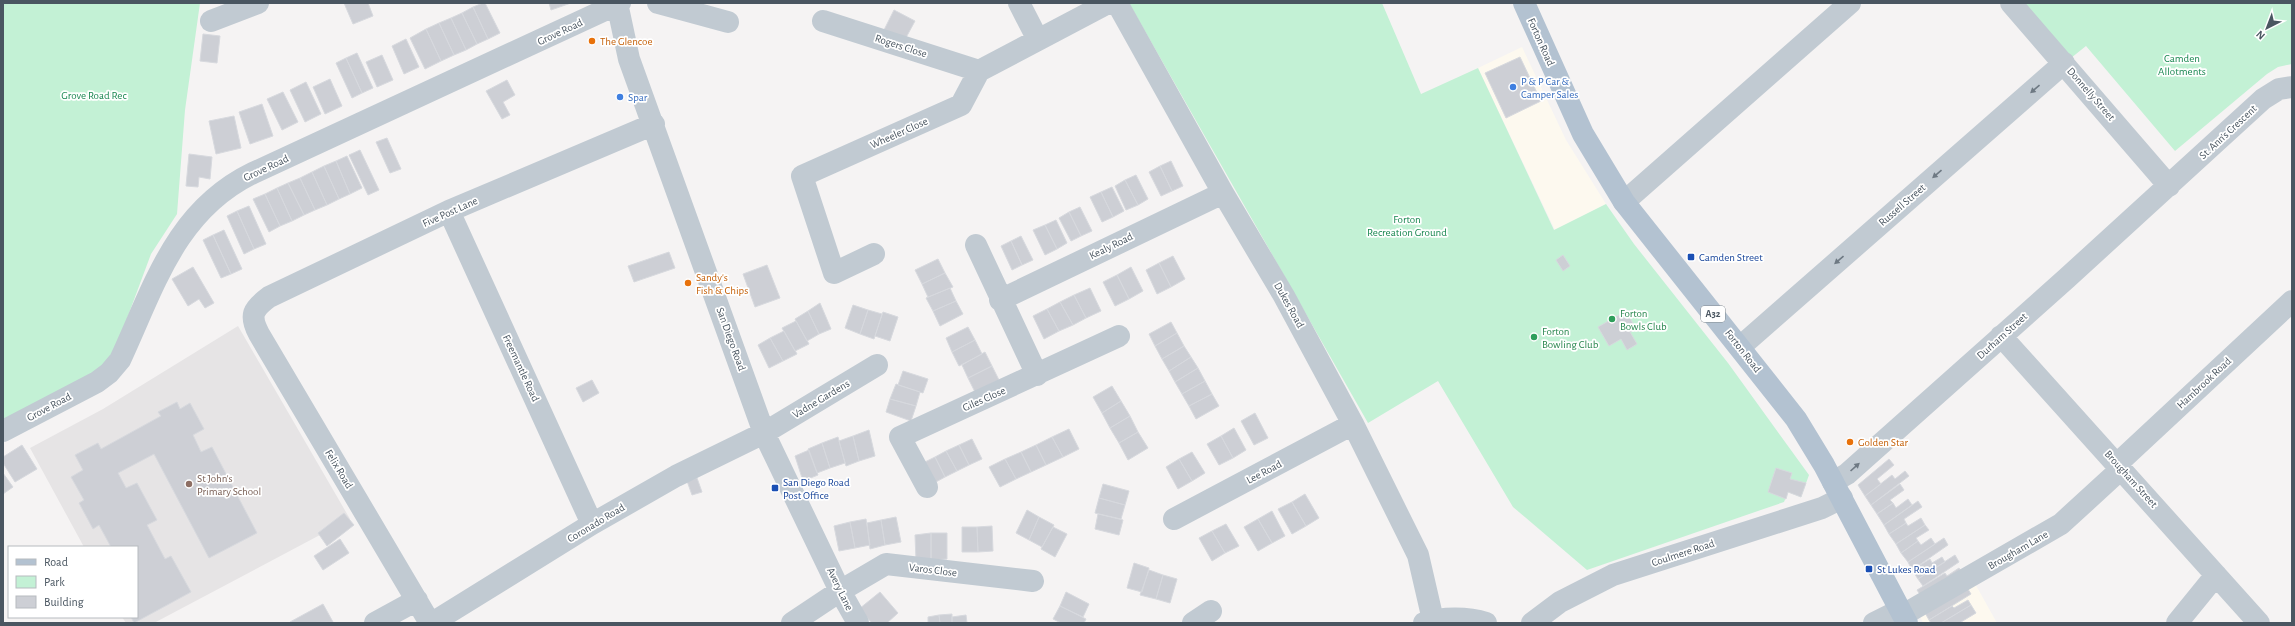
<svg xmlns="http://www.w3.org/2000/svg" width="2295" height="626" font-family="'Alegreya Sans',sans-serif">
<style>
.commercial{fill:#fdf9ef}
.education{fill:#e6e4e5}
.green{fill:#c3f1d5}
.building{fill:#cdcfd5;stroke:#d7d9de}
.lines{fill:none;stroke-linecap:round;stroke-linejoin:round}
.minor{stroke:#c1cad2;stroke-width:22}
.major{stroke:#b3c2d1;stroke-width:22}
.oneway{fill:#6e7983}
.food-dot{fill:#e8710a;stroke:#fff;stroke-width:1.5}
.shop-dot{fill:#3f7fe0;stroke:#fff;stroke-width:1.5}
.transit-dot{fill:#1a4fb4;stroke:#fff;stroke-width:1.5}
.leisure-dot{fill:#2e9e5b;stroke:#fff;stroke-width:1.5}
.education-dot{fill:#8d6e63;stroke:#fff;stroke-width:1.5}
.labels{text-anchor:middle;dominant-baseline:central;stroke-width:3.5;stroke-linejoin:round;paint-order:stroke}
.shield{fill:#fff;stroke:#808990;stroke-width:1}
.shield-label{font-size:10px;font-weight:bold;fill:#4a5661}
.street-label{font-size:11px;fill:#4a5661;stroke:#fff}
.food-label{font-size:11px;fill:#c56008;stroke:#fff;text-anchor:start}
.park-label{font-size:11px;fill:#17864f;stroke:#fff}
.shop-label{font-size:11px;fill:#366cbe;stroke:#fff;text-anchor:start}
.transit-label{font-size:11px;fill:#164399;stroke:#fff;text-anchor:start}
.leisure-label{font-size:11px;fill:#27864d;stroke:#fff;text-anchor:start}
.education-label{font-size:11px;fill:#785e54;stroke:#fff;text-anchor:start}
</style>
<rect width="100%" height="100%" fill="#f5f3f3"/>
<path class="commercial" d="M1522,47L1566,140L1606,204L1555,230L1478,68Z
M1973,580L1997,623H1923L1918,612Z"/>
<path class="education" d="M238,326L350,519L154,623H126L122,617H137V547H84L30,448L103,409Z"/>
<path class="green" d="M3,3H200L185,110L177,214L151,254L116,348L105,367L3,421Z
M1129,3H1382L1421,94L1478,68L1554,230L1606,204L1634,244L1728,363L1809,475L1801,497L1788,492L1784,502L1587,570L1513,507L1438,381L1368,423Z
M2021,3H2292V64L2278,67L2267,74L2175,151L2086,46L2071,58Z"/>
<path class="building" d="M344,3H368L373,16L353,24Z
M483,3H485L500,33L488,39L473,7Z
M549,3H571L551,10Z
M473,7L488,39L477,44L462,13Z
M894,10L915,21L902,45L882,34Z
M462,13L477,44L466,50L451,18Z
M451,18L466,50L454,55L439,23Z
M439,23L454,55L441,61L426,29Z
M426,29L441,61L425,69L410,38Z
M203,34L220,36L217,63L200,61Z
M406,39L419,67L404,74L392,46Z
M357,53L373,88L362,93L346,58Z
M382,55L393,80L377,87L366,62Z
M1520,57L1541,101L1506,118L1485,73Z
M346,58L362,93L352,98L336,63Z
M330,79L342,106L325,114L313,87Z
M507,80L515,95L503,102L510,115L502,119L486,91Z
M306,82L321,114L305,122L290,90Z
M283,92L298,122L282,130L267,99Z
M262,104L273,136L250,144L239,112Z
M234,116L241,148L216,154L209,121Z
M387,138L401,169L390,173L376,142Z
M360,150L379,190L368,195L349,155Z
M189,154L212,157L210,179L199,177L198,187L186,186Z
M347,156L362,188L350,194L336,161Z
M336,161L350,194L339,199L324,166Z
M1171,161L1183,186L1172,191L1160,166Z
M324,166L339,199L327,205L312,172Z
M1160,166L1172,191L1161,196L1149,172Z
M312,172L327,205L315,210L300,178Z
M1136,175L1148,199L1138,205L1125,180Z
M300,178L315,210L304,215L288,183Z
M1125,180L1138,205L1126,210L1115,186Z
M288,183L304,215L292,221L277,188Z
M1112,187L1124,211L1113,217L1101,192Z
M277,188L292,221L280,226L265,194Z
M1101,192L1113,217L1102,222L1090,197Z
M265,194L280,226L269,232L253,199Z
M249,206L266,244L254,249L237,211Z
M1080,207L1092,231L1081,236L1069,212Z
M237,211L254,249L244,254L227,216Z
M1069,212L1081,236L1071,241L1059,218Z
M1056,220L1067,243L1057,249L1045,225Z
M1045,225L1057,249L1045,255L1033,230Z
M224,230L242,269L231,274L213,235Z
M213,235L231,274L221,278L203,240Z
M1021,236L1033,260L1022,265L1011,241Z
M1011,241L1022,265L1012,270L1001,246Z
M669,252L675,268L634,282L628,266Z
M1563,255L1570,266L1563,271L1556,260Z
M1173,256L1185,279L1171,287L1159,263Z
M938,259L945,273L922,284L915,270Z
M1159,263L1171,287L1157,294L1146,270Z
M767,265L780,298L755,307L743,274Z
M193,267L214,303L205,308L199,299L188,306L172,279Z
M1131,267L1143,291L1129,299L1117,275Z
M945,273L953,287L928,297L922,284Z
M1117,275L1129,299L1115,306L1103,282Z
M950,288L956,301L933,311L926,298Z
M1090,288L1101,311L1086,318L1074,295Z
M1074,295L1086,318L1073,325L1060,302Z
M956,301L963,314L940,326L933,311Z
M1060,302L1073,325L1059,331L1047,309Z
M820,303L831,329L819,334L808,311Z
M853,305L868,310L860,334L845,328Z
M1047,309L1059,331L1044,339L1033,316Z
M868,310L882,314L874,339L860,334Z
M808,311L819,334L807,341L795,319Z
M1626,311L1636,329L1630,332L1637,344L1627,350L1621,339L1609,346L1598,327Z
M883,312L898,317L890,341L875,336Z
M796,321L809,344L795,351L782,328Z
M1171,322L1177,333L1155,346L1149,334Z
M968,327L975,340L952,352L946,338Z
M784,331L797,354L783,361L770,338Z
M1177,333L1184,346L1162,359L1155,346Z
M770,338L783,361L769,368L758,345Z
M975,340L982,354L959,366L952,352Z
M1184,346L1191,357L1169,371L1162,359Z
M985,352L992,366L968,378L962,365Z
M1191,357L1198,368L1175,382L1169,371Z
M992,366L999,380L975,392L968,378Z
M1198,368L1205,381L1182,394L1175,382Z
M903,371L928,379L923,393L898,385Z
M592,380L599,393L583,402L576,388Z
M1205,381L1212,394L1189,406L1182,394Z
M896,384L920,392L916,406L890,399Z
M1112,386L1121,401L1102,413L1093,397Z
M1212,394L1219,406L1196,419L1189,406Z
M890,399L916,406L911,421L886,412Z
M1121,401L1130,416L1110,428L1102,413Z
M177,402L180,409L190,403L204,429L193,435L201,452L212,447L257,533L209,558L154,454L118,473L126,488L137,483L157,520L147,525L165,559L171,556L191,592L134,623L131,617H137V547H111L99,525L93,529L79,503L84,500L71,477L83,470L75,455L98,443L101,449L161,416L158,412Z
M1255,413L1268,438L1254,445L1241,421Z
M1130,416L1138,432L1119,443L1110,428Z
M1234,428L1246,450L1233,458L1221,436Z
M1069,429L1079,449L1063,457L1052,437Z
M869,430L875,456L859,461L853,436Z
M1138,432L1148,448L1128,460L1119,443Z
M853,436L859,461L846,466L839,441Z
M1221,436L1233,458L1219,465L1207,444Z
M838,437L845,463L830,468L822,443Z
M1052,437L1063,457L1046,465L1036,445Z
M972,439L982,459L969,465L959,445Z
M822,443L830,468L817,473L808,449Z
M22,445L37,469L15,482L3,463V457Z
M959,445L969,465L957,471L946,451Z
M1036,445L1046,465L1031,472L1021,452Z
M809,450L818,475L803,481L795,456Z
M946,451L957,471L945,477L935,457Z
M1021,452L1031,472L1016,479L1005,459Z
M1192,452L1205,473L1192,481L1179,459Z
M935,457L945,477L934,483L923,463Z
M1005,459L1016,479L1000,487L989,467Z
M1179,459L1192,481L1178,489L1166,467Z
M1889,459L1894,465L1877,479L1881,484L1865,496L1858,485Z
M1776,468L1792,473L1790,479L1806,483L1801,497L1788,492L1786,499L1768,492Z
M1905,471L1909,476L1871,505L1865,496L1892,475L1895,479Z
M3,473L13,487L3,494Z
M697,478L702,492L692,495L687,481Z
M1103,484L1129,491L1125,505L1099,498Z
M1900,484L1904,490L1890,500L1893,503L1877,514L1871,505Z
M1305,494L1319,518L1306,526L1292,502Z
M1099,498L1125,505L1121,519L1095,513Z
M1908,499L1912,505L1884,525L1877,514L1893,503L1896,508Z
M1918,501L1922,507L1904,519L1906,523L1889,534L1884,525Z
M1292,502L1306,526L1292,534L1278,509Z
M1027,510L1039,517L1029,540L1016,533Z
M1272,511L1285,536L1272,543L1258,519Z
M344,513L354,525L327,546L318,533Z
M1098,514L1123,520L1119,535L1095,529Z
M896,517L901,542L885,545L881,520Z
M1039,517L1054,525L1042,547L1029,540Z
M1921,518L1925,525L1896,544L1889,534L1906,523L1908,526Z
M866,519L870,545L855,548L850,522Z
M1258,519L1272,543L1258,551L1244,527Z
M881,520L885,545L870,549L867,523Z
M850,522L855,548L839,551L834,526Z
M1226,524L1239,546L1225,553L1212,531Z
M1925,525L1929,530L1916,538L1918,541L1901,553L1896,544Z
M992,526L993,551L978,552L977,527Z
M962,527H977L978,552H962Z
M1053,527L1067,534L1055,557L1041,549Z
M1212,531L1225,553L1212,561L1199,538Z
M931,533H947V559L931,560Z
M931,533V560H916L915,535Z
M1931,538L1935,544L1908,562L1901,553L1918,541L1921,545Z
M1944,538L1948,545L1912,570L1908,562Z
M340,539L349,553L323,570L314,556Z
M1955,555L1959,562L1923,586L1918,579Z
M1942,557L1945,562L1918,579L1912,570L1930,559L1932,563Z
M1134,563L1149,568L1142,592L1127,588Z
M1959,568L1963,574L1923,599L1917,590L1945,573L1947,576Z
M1149,570L1163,575L1156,599L1140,595Z
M1163,575L1177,579L1170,603L1156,599Z
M1966,586L1971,594L1929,620L1924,611Z
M880,592L898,613L887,623H872L859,609Z
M1066,592L1089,604L1083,617L1060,606Z
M1968,600L1971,605L1941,623H1931L1929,620L1952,606L1954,608Z
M323,604L333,622L291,623L290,622Z
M1971,605L1976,613L1961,622L1962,623H1941Z
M1060,606L1086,619L1084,623H1061L1053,619Z
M952,614V623H940L939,615Z
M939,615L940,623H928V617Z
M966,615L967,623H952V617Z"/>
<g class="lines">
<path class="minor" d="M617,3L629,59L764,433L840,591L858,623
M658,3L728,22
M1019,3L1038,40
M1117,3L1223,193L1284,296L1353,424L1418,555L1433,620
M2011,3L2169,186
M211,21L258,3
M823,21L979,71
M1624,202L1850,3
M449,211L592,524
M976,245L1037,375
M874,254L834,273L802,176L961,105L979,71L1108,3
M1000,300L1223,193
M2001,336L2259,623
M1740,347L2064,63
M3,431L97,382L109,373L120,360C154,287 175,211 253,173L620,3
M2117,464L2292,301
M1833,482L1847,474L2067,278L2263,99L2279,89L2292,87
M927,487L900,437L1119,336
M1174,519L1353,424
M1903,615L2061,524L2121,469
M375,623L417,600
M430,623L259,334C249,315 253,309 269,297L449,211L654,124
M432,623L592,524L676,476L764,433L877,365
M792,623L840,591L886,564L1033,581
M1193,623L1211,611
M1424,623C1442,617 1468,617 1486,623
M1532,623L1560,602L1613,575L1822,508L1842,498
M1874,623L1900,610
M2177,623L2216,575"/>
<path class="major" d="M1524,3L1583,134L1624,202L1796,419L1824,465L1907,623"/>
</g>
<defs><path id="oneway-solid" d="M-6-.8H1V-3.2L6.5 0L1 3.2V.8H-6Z"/></defs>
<g class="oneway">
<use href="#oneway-solid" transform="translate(2035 89) rotate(139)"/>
<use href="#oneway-solid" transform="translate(1937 174) rotate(139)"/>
<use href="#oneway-solid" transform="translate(1839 260) rotate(139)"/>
<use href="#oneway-solid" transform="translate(1855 467) rotate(-42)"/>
</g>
<g class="food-dot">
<circle cx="592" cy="41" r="4"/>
<circle cx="688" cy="283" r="4"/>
<circle cx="1850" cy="442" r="4"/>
</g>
<g class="shop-dot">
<circle cx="1513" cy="87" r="4"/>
<circle cx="620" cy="97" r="4"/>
</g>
<g class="transit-dot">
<rect x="1687" y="253" width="8" height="8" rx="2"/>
<rect x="771" y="484" width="8" height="8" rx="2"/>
<rect x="1865" y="565" width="8" height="8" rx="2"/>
</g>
<g class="leisure-dot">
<circle cx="1612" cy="319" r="4"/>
<circle cx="1534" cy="337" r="4"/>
</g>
<circle class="education-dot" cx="189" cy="484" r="4"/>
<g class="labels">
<rect class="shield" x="1701" y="306" width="24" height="16" rx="3"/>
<g class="shield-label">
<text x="1713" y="314">A32</text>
</g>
<g class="street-label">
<text transform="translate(560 32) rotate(-25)">Grove Road</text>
<text transform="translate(1541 42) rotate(66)">Forton Road</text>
<text transform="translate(901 46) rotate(18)">Rogers Close</text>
<text transform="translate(2091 94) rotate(49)">Donnelly Street</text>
<text transform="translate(2228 132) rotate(-43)">St. Ann's Crescent</text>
<text transform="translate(899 133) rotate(-24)">Wheeler Close</text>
<text transform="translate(266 168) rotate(-25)">Grove Road</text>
<text transform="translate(1902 205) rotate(-41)">Russell Street</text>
<text transform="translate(450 212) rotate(-24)">Five Post Lane</text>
<text transform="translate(1111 246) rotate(-26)">Kealy Road</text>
<text transform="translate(1289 305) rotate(61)">Dukes Road</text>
<text transform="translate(2002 336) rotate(-42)">Durham Street</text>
<text transform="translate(731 339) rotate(70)">San Diego Road</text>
<text transform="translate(1743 351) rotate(52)">Forton Road</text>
<text transform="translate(521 368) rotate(65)">Freemantle Road</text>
<text transform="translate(2204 383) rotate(-43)">Hambrook Road</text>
<text transform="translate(821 399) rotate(-31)">Vadne Gardens</text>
<text transform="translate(984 399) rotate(-24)">Giles Close</text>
<text transform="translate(49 407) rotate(-28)">Grove Road</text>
<text transform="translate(339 469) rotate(59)">Felix Road</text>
<text transform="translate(1264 472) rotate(-28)">Lee Road</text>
<text transform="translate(2131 479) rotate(48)">Brougham Street</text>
<text transform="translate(596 523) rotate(-31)">Coronado Road</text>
<text transform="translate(2018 550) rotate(-30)">Brougham Lane</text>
<text transform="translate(1683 553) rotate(-18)">Coulmere Road</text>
<text transform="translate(933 570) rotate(7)">Varos Close</text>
<text transform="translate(840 589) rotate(64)">Avery Lane</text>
</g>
<g class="food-label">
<text x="600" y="41">The Glencoe</text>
<text x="696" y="277">Sandy's<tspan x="696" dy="13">Fish &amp; Chips</tspan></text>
<text x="1858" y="442">Golden Star</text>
</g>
<g class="park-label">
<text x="2182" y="58">Camden<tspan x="2182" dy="13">Allotments</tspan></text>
<text x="94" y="95">Grove Road Rec</text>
<text x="1407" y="219">Forton<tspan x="1407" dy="13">Recreation Ground</tspan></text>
</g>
<g class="shop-label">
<text x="1521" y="81">P &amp; P Car &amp;<tspan x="1521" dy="13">Camper Sales</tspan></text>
<text x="628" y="97">Spar</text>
</g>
<g class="transit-label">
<text x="1699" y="257">Camden Street</text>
<text x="783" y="482">San Diego Road<tspan x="783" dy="13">Post Office</tspan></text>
<text x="1877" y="569">St Lukes Road</text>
</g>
<g class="leisure-label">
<text x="1620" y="313">Forton<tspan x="1620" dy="13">Bowls Club</tspan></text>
<text x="1542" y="331">Forton<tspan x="1542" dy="13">Bowling Club</tspan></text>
</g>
<g class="education-label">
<text x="197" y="478">St John's<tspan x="197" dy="13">Primary School</tspan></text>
</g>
</g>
<rect width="2295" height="626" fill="none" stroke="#4a5661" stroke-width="8"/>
<rect x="8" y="546" width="130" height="72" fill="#ffffff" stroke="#b7bbc0"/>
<rect x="16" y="559" width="20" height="6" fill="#b3c2d1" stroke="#b7bbc0"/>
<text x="44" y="566" font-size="12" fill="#4a5661">Road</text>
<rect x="16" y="576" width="20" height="12" fill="#c3f1d5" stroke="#b7bbc0"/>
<text x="44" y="586" font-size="12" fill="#4a5661">Park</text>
<rect x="16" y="596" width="20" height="12" fill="#cdcfd5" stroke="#b7bbc0"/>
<text x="44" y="606" font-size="12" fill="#4a5661">Building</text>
<g transform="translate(2267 28) rotate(222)" stroke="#ffffff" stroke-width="3" paint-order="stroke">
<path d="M0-3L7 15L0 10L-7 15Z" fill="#4a5661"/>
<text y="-6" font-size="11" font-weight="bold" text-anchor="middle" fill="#4a5661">N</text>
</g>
</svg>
